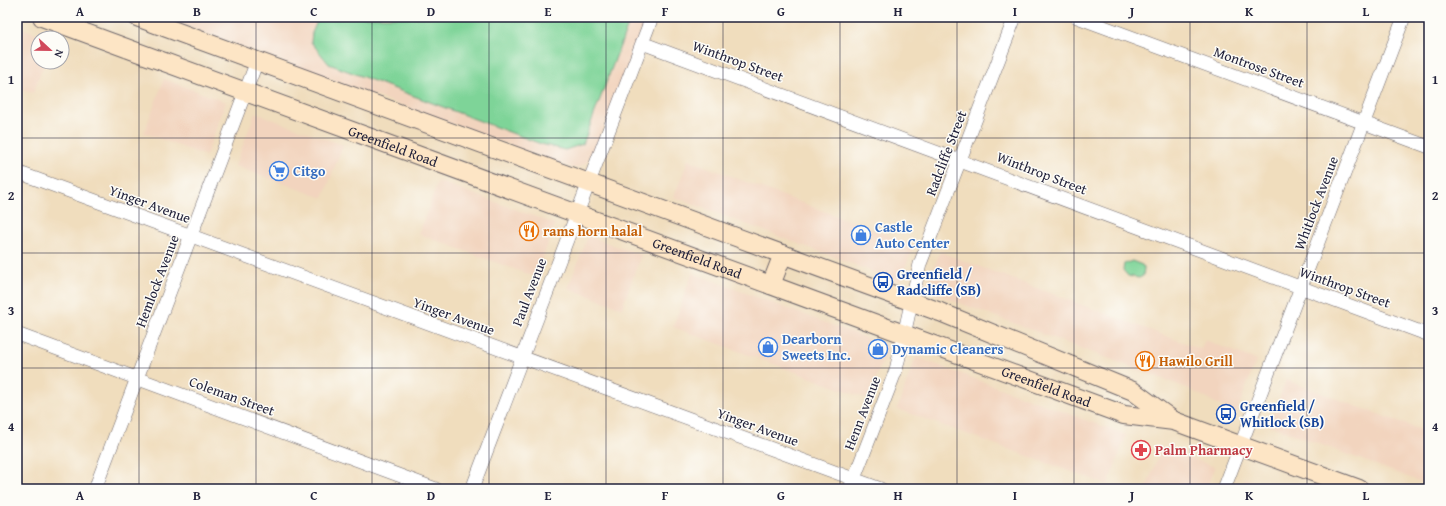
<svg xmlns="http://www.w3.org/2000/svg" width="1446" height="506" font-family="'Gentium Book Plus',serif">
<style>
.built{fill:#f2d4be}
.green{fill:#7ed498;stroke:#507b6a}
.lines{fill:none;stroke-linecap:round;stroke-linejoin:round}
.street-casing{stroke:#6a6368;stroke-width:14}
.secondary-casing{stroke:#6a6368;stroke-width:20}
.street{stroke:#fff;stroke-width:13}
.secondary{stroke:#fde5c5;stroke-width:18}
.grid{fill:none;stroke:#22223b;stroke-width:1;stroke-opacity:0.55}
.labels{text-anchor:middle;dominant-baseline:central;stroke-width:3;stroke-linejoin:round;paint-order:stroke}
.street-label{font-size:14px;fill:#22223b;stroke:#fdfcf7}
.shop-label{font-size:14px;font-weight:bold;fill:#366cbe;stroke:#fdfcf7;text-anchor:start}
.food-label{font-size:14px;font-weight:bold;fill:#c56008;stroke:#fdfcf7;text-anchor:start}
.transit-label{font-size:14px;font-weight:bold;fill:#164399;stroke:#fdfcf7;text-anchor:start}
.health-label{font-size:14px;font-weight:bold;fill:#be3a42;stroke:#fdfcf7;text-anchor:start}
.neatline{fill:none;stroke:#22223b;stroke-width:1.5}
.grid-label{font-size:13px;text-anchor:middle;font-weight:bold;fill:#22223b}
</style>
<rect width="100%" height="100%" fill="#fdfcf7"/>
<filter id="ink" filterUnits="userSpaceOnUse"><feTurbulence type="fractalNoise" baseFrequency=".025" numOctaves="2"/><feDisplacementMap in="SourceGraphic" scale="8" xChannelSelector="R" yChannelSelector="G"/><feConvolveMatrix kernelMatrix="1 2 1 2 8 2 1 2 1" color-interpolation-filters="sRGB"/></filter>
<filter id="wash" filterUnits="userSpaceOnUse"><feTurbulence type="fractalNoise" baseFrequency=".012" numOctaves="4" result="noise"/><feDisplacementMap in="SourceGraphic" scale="16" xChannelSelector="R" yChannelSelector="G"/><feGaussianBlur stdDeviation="0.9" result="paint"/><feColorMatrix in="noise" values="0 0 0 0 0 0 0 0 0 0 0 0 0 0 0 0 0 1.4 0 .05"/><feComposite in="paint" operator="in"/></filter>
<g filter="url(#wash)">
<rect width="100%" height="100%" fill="#f0ddbd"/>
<path class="built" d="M161,17H647L598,143L587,162L577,168H572Z
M17,26L49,38H38V62H45L33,93L17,87Z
M164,79L226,102L206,156L144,133Z
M255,113L343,145L323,198L235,166Z
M688,160L914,245L900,282L674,197Z
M438,181L555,224L536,277L419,234Z
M588,236L641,255L622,308L568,288Z
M940,252L1201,349L1205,340L1256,360L1236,414L1187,388L925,290Z
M692,273L888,346L868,399L673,327Z
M916,357L1126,435L1108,485L897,409Z
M1286,380L1429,433V485L1269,425Z
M1161,447L1215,467L1207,489H1146Z
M1245,478L1274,489H1241Z"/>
<path class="green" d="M319,17H631L583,144L565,150L541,144L329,64L311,42L312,33Z
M1132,261L1142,265L1144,268L1143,276L1139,278L1128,276L1123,270L1124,264Z"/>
</g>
<g filter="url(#ink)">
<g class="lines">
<g class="street-casing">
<path id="street" d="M1077,17L1429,147
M642,43L1429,335
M17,172L881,489
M17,334L436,489
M95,489L257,61
M472,489L652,17
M850,489L896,370L920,264L1015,17
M1224,489L1404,17"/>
</g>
<g class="secondary-casing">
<g id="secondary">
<path id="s1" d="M42,17L1124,415L1174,421L1359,489"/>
<path d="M137,17L940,312L1133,391L1174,421"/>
<path d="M771,285L783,254"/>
</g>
</g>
<use href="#street" class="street"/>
<use href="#secondary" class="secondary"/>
</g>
</g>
<path class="grid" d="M139,17V489M256,17V489M372,17V489M489,17V489M606,17V489M723,17V489M840,17V489M957,17V489M1074,17V489M1190,17V489M1307,17V489M17,138H1429M17,253H1429M17,368H1429"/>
<defs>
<g id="supermarket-ring" transform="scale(1)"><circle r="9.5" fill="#fdfcf7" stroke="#3f7fe0" stroke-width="1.5"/><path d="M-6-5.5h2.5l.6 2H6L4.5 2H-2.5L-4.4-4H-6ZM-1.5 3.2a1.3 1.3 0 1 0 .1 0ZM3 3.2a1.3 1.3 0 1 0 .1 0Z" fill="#3f7fe0"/></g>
<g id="restaurant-ring" transform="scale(1)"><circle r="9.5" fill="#fdfcf7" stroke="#e8710a" stroke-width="1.5"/><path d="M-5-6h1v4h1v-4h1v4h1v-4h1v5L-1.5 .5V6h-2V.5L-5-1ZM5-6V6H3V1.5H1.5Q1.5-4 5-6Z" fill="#e8710a"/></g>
<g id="shop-ring" transform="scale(1)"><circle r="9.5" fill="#fdfcf7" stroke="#3f7fe0" stroke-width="1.5"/><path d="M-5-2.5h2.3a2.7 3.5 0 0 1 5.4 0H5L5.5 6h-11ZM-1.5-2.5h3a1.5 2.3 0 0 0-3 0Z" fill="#3f7fe0"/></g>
<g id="bus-ring" transform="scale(1)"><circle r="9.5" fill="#fdfcf7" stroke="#1a4fb4" stroke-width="1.5"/><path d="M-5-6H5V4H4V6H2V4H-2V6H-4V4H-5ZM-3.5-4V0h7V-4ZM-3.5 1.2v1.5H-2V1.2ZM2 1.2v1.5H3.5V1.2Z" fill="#1a4fb4"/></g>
<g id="pharmacy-ring" transform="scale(1)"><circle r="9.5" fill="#fdfcf7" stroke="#e0444e" stroke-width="1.5"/><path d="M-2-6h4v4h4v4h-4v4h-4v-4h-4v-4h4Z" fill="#e0444e"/></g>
</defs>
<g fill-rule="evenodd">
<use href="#supermarket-ring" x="279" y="171"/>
<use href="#restaurant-ring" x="529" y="231"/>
<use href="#shop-ring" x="861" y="235"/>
<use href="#bus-ring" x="883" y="282"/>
<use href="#shop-ring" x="768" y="347"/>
<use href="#shop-ring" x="878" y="349"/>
<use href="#restaurant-ring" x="1145" y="361"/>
<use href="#bus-ring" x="1226" y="414"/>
<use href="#pharmacy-ring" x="1141" y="450"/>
</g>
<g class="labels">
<g class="street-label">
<text transform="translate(738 61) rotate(20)">Winthrop Street</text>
<text transform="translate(1259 67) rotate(20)">Montrose Street</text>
<text stroke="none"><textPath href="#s1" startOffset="374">Greenfield Road</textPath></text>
<text transform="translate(946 153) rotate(-69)">Radcliffe Street</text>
<text transform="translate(1042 173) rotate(21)">Winthrop Street</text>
<text transform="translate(1316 203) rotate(-69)">Whitlock Avenue</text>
<text transform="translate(150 204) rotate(20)">Yinger Avenue</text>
<text stroke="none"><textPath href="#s1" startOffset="698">Greenfield Road</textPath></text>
<text transform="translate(157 281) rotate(-69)">Hemlock Avenue</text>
<text transform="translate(1345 287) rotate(20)">Winthrop Street</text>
<text transform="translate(529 292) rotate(-69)">Paul Avenue</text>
<text transform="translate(454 316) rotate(20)">Yinger Avenue</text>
<text stroke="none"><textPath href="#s1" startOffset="1070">Greenfield Road</textPath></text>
<text transform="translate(232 396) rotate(20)">Coleman Street</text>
<text transform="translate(862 413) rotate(-69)">Henn Avenue</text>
<text transform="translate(758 427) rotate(20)">Yinger Avenue</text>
</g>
<g class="shop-label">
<text x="293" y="171">Citgo</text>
<text x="875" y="227">Castle<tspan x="875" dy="16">Auto Center</tspan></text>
<text x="782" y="339">Dearborn<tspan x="782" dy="16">Sweets Inc.</tspan></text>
<text x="892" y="349">Dynamic Cleaners</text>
</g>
<g class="food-label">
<text x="543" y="231">rams horn halal</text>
<text x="1159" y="361">Hawilo Grill</text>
</g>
<g class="transit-label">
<text x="897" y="274">Greenfield /<tspan x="897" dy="16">Radcliffe (SB)</tspan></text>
<text x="1240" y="406">Greenfield /<tspan x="1240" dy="16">Whitlock (SB)</tspan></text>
</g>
<g class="health-label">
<text x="1155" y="450">Palm Pharmacy</text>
</g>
</g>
<rect width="1446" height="506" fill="none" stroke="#fdfcf7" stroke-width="44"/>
<g transform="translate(50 50) rotate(112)"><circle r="19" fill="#fdfcf7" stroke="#a5a5ac"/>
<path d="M0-3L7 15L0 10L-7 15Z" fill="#d1495b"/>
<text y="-6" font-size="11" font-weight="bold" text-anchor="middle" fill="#22223b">N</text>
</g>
<rect x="22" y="22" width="1402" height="462" class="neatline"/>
<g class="grid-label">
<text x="80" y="16">A</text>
<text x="197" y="16">B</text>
<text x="314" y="16">C</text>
<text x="431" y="16">D</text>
<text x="548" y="16">E</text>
<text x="665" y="16">F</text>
<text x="781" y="16">G</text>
<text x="898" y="16">H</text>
<text x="1015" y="16">I</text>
<text x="1132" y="16">J</text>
<text x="1249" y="16">K</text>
<text x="1366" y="16">L</text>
<text x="11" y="84">1</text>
<text x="1435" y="84">1</text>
<text x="11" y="200">2</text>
<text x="1435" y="200">2</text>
<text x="11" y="315">3</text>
<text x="1435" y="315">3</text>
<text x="11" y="431">4</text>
<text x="1435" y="431">4</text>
<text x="80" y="500">A</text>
<text x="197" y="500">B</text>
<text x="314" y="500">C</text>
<text x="431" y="500">D</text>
<text x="548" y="500">E</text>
<text x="665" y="500">F</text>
<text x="781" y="500">G</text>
<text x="898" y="500">H</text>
<text x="1015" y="500">I</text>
<text x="1132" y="500">J</text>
<text x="1249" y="500">K</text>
<text x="1366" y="500">L</text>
</g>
</svg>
